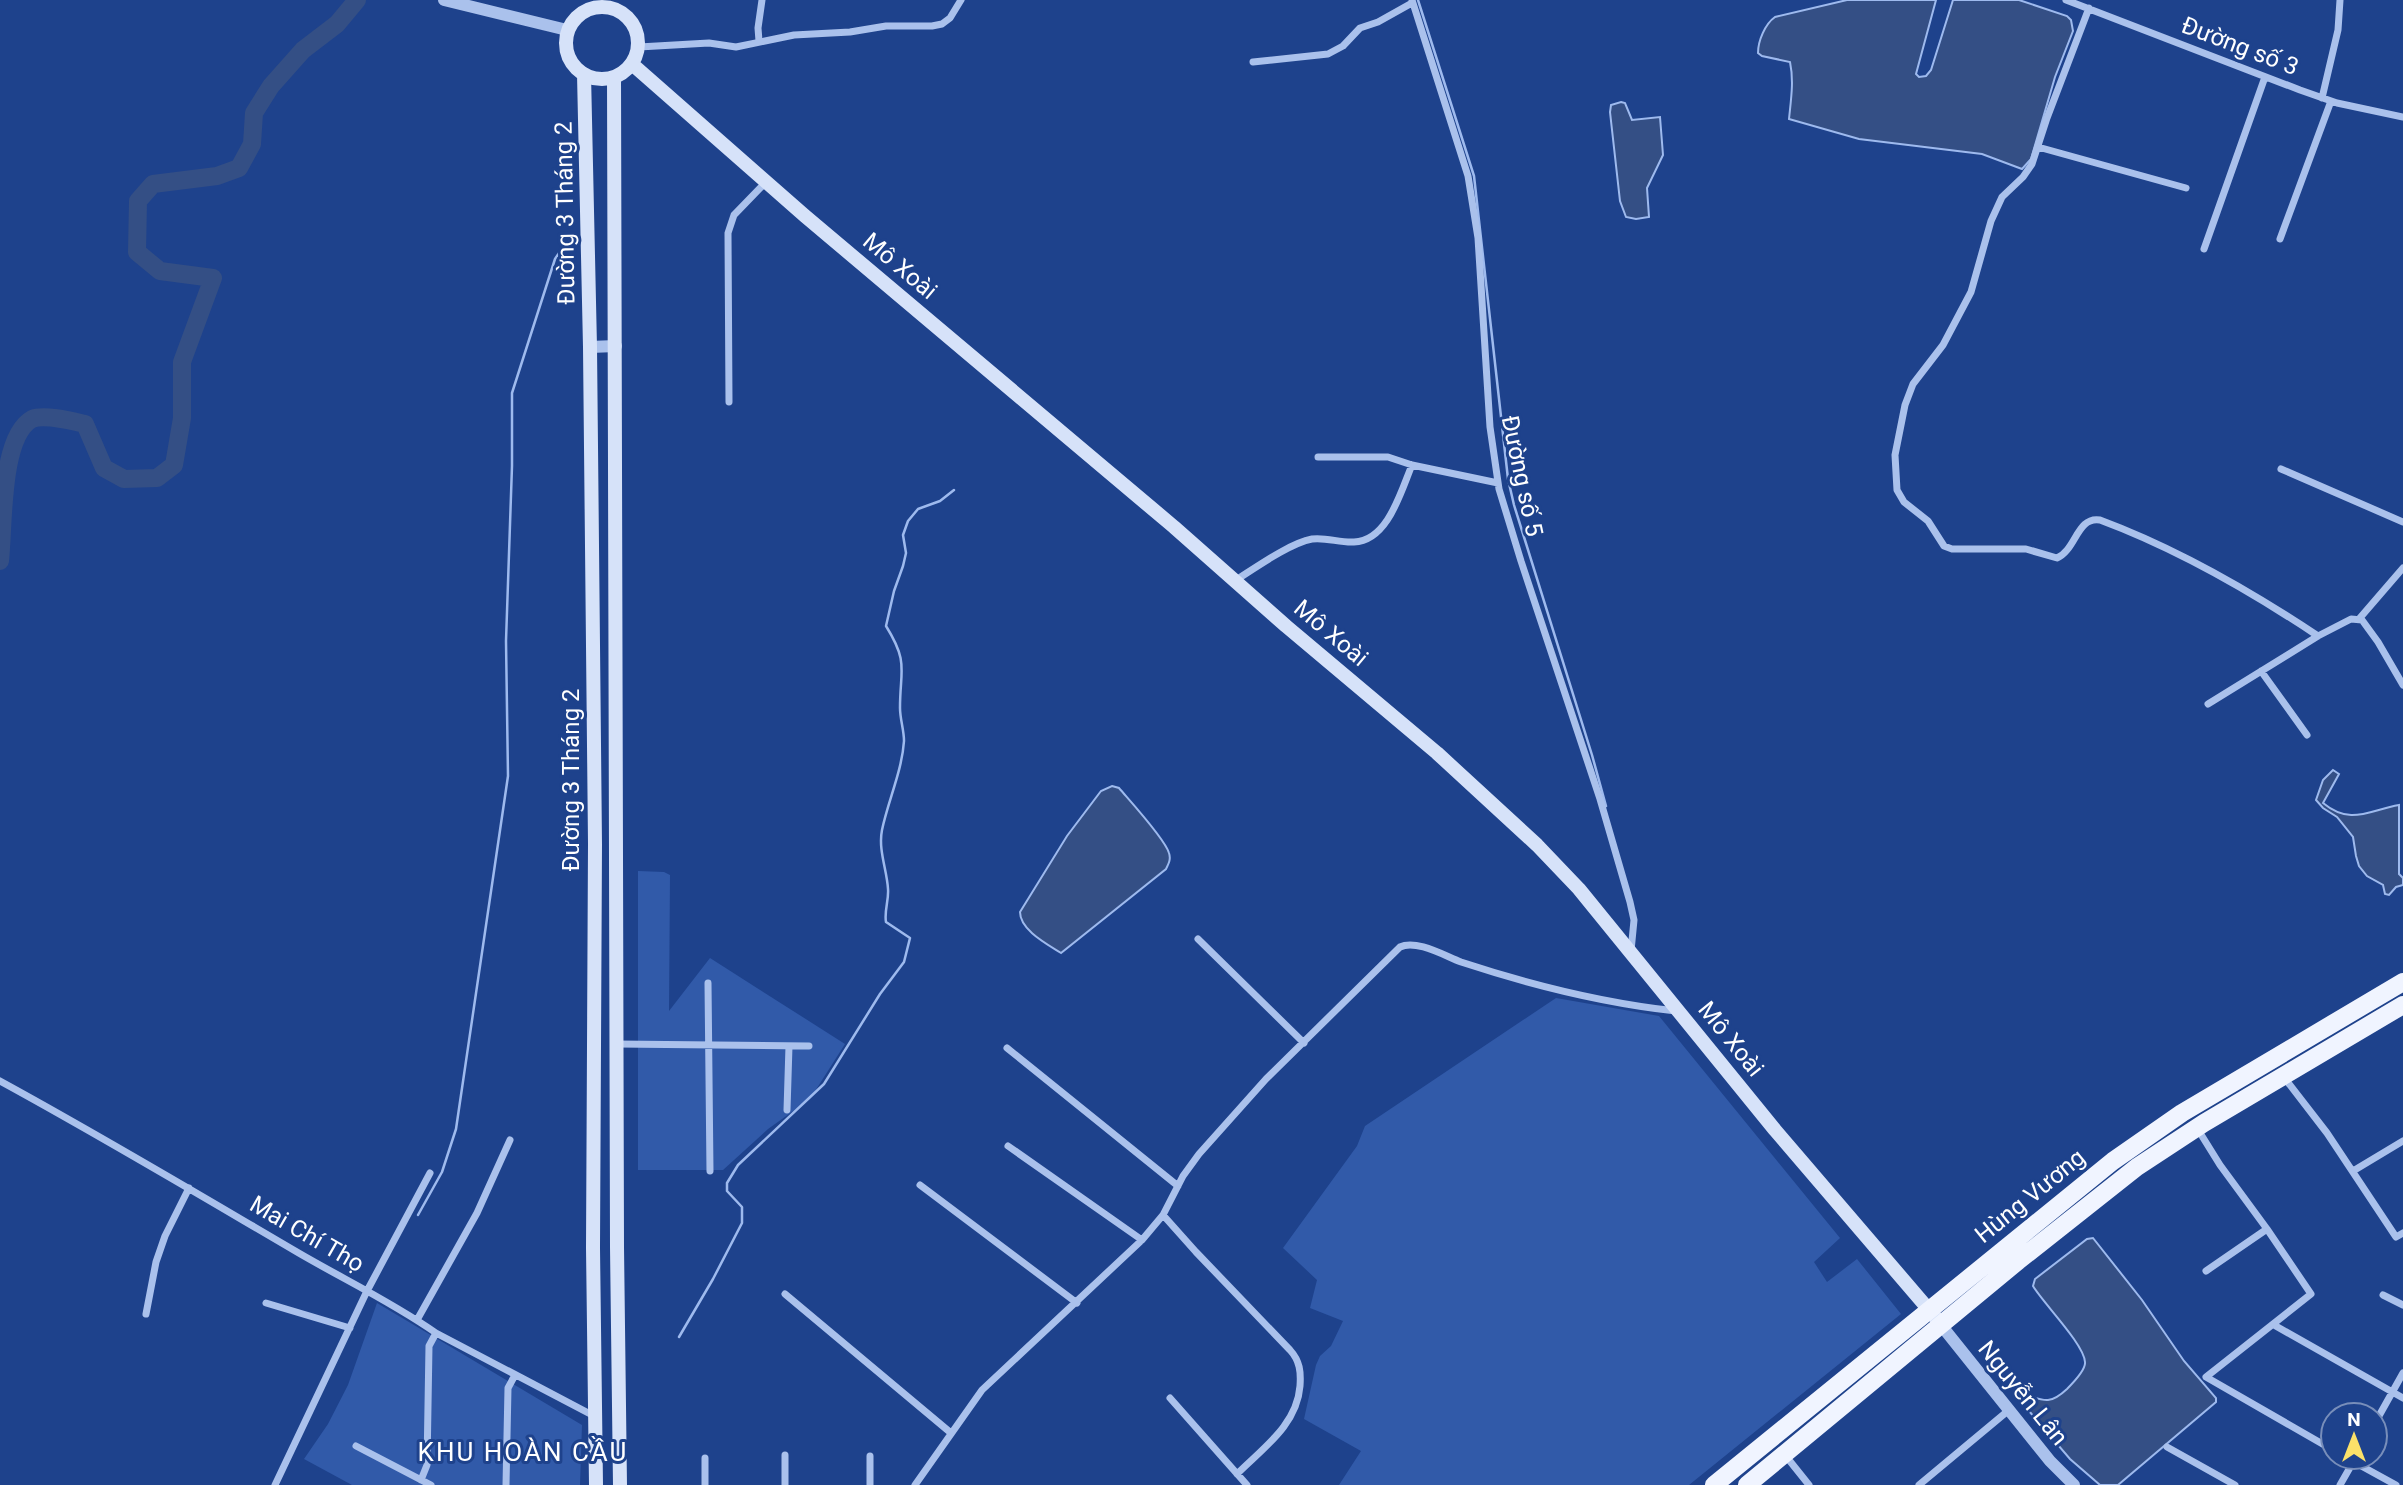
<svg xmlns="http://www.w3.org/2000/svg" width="2403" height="1485" font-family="Roboto,sans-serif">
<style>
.grass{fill:#315aa9}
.water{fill:#344f85;stroke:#9ebaee;stroke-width:2}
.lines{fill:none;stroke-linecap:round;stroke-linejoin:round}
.stream{stroke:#9ebaee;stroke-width:2.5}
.river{stroke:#344f85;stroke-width:18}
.minor{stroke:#aac1ec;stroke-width:7}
.tertiary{stroke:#aac1ec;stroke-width:12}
.secondary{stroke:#d6e2f9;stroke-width:14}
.primary{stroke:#f0f4ff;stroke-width:18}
.labels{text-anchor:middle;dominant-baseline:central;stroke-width:6;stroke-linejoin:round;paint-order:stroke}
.street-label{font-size:24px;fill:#fff;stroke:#1e428c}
.neighbourhood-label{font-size:26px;letter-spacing:2px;fill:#fff;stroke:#1e428c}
</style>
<rect width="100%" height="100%" fill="#1e428c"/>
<path class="grass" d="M638,871L664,872L670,875L669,1011L710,958L845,1044L810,1099L768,1129L723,1170H638Z
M1556,998L1659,1016L1840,1238L1814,1262L1827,1282L1857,1259L1901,1314L1689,1485H1339L1361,1451L1304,1419L1316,1365L1320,1356L1331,1346L1343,1321L1310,1308L1317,1280L1283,1248L1357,1146L1365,1126Z
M377,1303L582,1425L580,1485H352L304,1459L328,1424L348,1385Z"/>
<path class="water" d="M1847,0H1936L1916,74L1919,77L1926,76L1931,70L1953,0H2019L2067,16L2071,20L2073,31L2055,77L2031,159L2022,169L1982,154L1859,139L1789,119C1791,99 1794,81 1790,62L1762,56L1758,53C1758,41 1765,24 1775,17Z
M1621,102L1625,103L1632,120L1660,117L1663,155L1647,188L1649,217L1636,219L1626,217L1620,201L1610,112L1611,105Z
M2333,770L2339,774L2323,803C2351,826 2369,810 2399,805V874L2403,878V885L2396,887L2389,895L2385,894L2383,885L2367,876L2359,866L2356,856L2353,837L2337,817L2323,808L2316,800L2323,780Z
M1112,786L1119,788C1130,801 1165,839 1169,853C1171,859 1169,863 1166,869L1061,953C1047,944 1020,930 1020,912L1067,836L1101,791Z
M2093,1238L2142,1300L2184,1361L2216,1398V1402L2118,1485H2100L2070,1459L2023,1404L2020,1398L2024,1394C2044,1401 2050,1405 2067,1389C2073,1383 2086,1370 2085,1362C2084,1344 2043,1303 2033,1286L2035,1279L2087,1239Z"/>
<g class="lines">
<path class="stream" d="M1418,0L1474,176L1508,479L1514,505L1592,755L1606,806
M418,1215L442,1172L456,1129L508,776L506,641L512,466V393L555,259L563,247L576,236
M679,1337L713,1279L742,1223V1207L727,1191V1183L738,1165L824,1084L880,994L904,962L910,938L886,922C884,911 889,900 888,889C887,870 878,850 882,830C888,801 902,771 904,741C904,730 900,719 900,708C900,669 909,663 886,626L894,591L903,566L906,553L903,535L908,521L918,509L940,501L954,490"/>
<path class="river" d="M0,561C4,525 0,437 32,419C44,414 72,421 85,424L104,468L124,479L157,478L174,465L182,418V362L213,278L160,271L137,252L138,201L153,184L217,176L239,168L252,144L254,113L271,86L303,50L337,24L357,0"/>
<path class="minor" d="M1412,0L1468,176L1478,238L1490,427L1499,489L1521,561L1600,799L1630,902L1634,920L1631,951
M2066,0L2300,90L2337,103L2403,117
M2089,8L2047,118L2032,164L2023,177L2002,197L1991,221L1971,292L1943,345L1913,384L1905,405L1895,455L1897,490L1904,502L1928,521L1944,546L1952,549H2026L2057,558C2076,550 2077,516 2100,520C2178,549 2249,590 2318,636
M759,41L758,28L762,0
M639,47L709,43L736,47L794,35L850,32L886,26H932L942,24L950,18L961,0
M1253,62L1328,54L1343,46L1360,28L1378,22L1412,3
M2322,98L2338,30L2340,0
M2038,147L2186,188
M2280,239L2331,101
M2204,249L2265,77
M729,402L728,233L734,215L766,182
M1318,457H1388L1412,465L1498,483
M2281,469L2403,522
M1236,580C1255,568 1290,543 1312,539C1326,537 1340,543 1354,542C1388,541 1401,491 1412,465
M2359,619L2403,568
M2261,671L2307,735
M2208,704L2318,636L2351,619L2362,620L2378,642L2403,685
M1198,939L1304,1043
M708,983L710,1171
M617,1044L809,1046
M1007,1048L1178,1186
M2283,1076L2327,1133L2396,1237L2403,1233
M0,1081C101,1136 198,1194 297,1252C343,1279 392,1302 436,1333L596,1417
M787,1110L789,1046
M2197,1128L2220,1165L2267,1229
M1008,1146L1142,1240
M2353,1171L2403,1141
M920,1185L1077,1303
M1163,1215L1196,1252L1290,1350C1300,1361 1301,1372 1300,1386C1297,1425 1263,1448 1237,1474
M2206,1271L2267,1229L2311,1294L2206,1377L2333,1450
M785,1294L951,1433
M2383,1295L2403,1305
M266,1303L350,1328
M146,1314L156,1262L165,1236L189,1188
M417,1320L477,1213L510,1140
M2274,1325L2403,1398
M1170,1398L1247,1485
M2375,1423L2403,1373
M356,1446L431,1485
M2167,1447L2235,1485
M785,1455V1485
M1785,1455L1809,1485
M2345,1457L2396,1485
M705,1458V1485
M421,1480L427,1465L429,1346L436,1333
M275,1485L367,1291L430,1173
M506,1485L508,1388L515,1375
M870,1485V1456
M915,1485L982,1390L1142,1240L1163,1215L1183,1176L1199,1154L1266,1079L1400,947C1416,939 1445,956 1461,962C1531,985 1603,1003 1676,1011
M1919,1485L2009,1410
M2340,1485L2356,1457"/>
<path class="tertiary" d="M444,0L567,30
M590,347L616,346
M1941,1325L2050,1461L2074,1485"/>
<path class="secondary" d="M566 43a36 36 0 1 1 72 0a36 36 0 1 1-72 0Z
M632,64L805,216L1174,527L1286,626L1437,753L1537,845L1579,889L1775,1130L1936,1318
M584,74L590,347L595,844L593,1248L596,1485
M614,77L617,1247L620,1485"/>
<path class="primary" d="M1714,1485L2113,1161L2182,1113L2403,982
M1747,1485L2018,1261L2137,1167L2204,1123L2403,1005"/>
</g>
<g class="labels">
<g class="street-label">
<text transform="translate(2240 46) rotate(21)">Đường số 3</text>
<text transform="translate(565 213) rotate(-91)">Đường 3 Tháng 2</text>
<text transform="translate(900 266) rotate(40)">Mô Xoài</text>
<text transform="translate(1522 476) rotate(78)">Đường số 5</text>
<text transform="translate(1331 633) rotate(40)">Mô Xoài</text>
<text transform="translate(571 780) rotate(-90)">Đường 3 Tháng 2</text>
<text transform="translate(1731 1039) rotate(51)">Mô Xoài</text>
<text transform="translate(2030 1196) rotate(-39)">Hùng Vương</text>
<text transform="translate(307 1234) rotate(30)">Mai Chí Thọ</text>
<text transform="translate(2023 1393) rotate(51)">Nguyễn Lân</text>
</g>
<g class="neighbourhood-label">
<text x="523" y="1452">KHU HOÀN CẦU</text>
</g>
</g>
<g transform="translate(2354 1436)"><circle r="33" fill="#1e428c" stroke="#788eba" stroke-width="2"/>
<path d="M0-5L12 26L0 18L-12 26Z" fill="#fbe169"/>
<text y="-10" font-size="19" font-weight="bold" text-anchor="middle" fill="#ffffff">N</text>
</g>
</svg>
